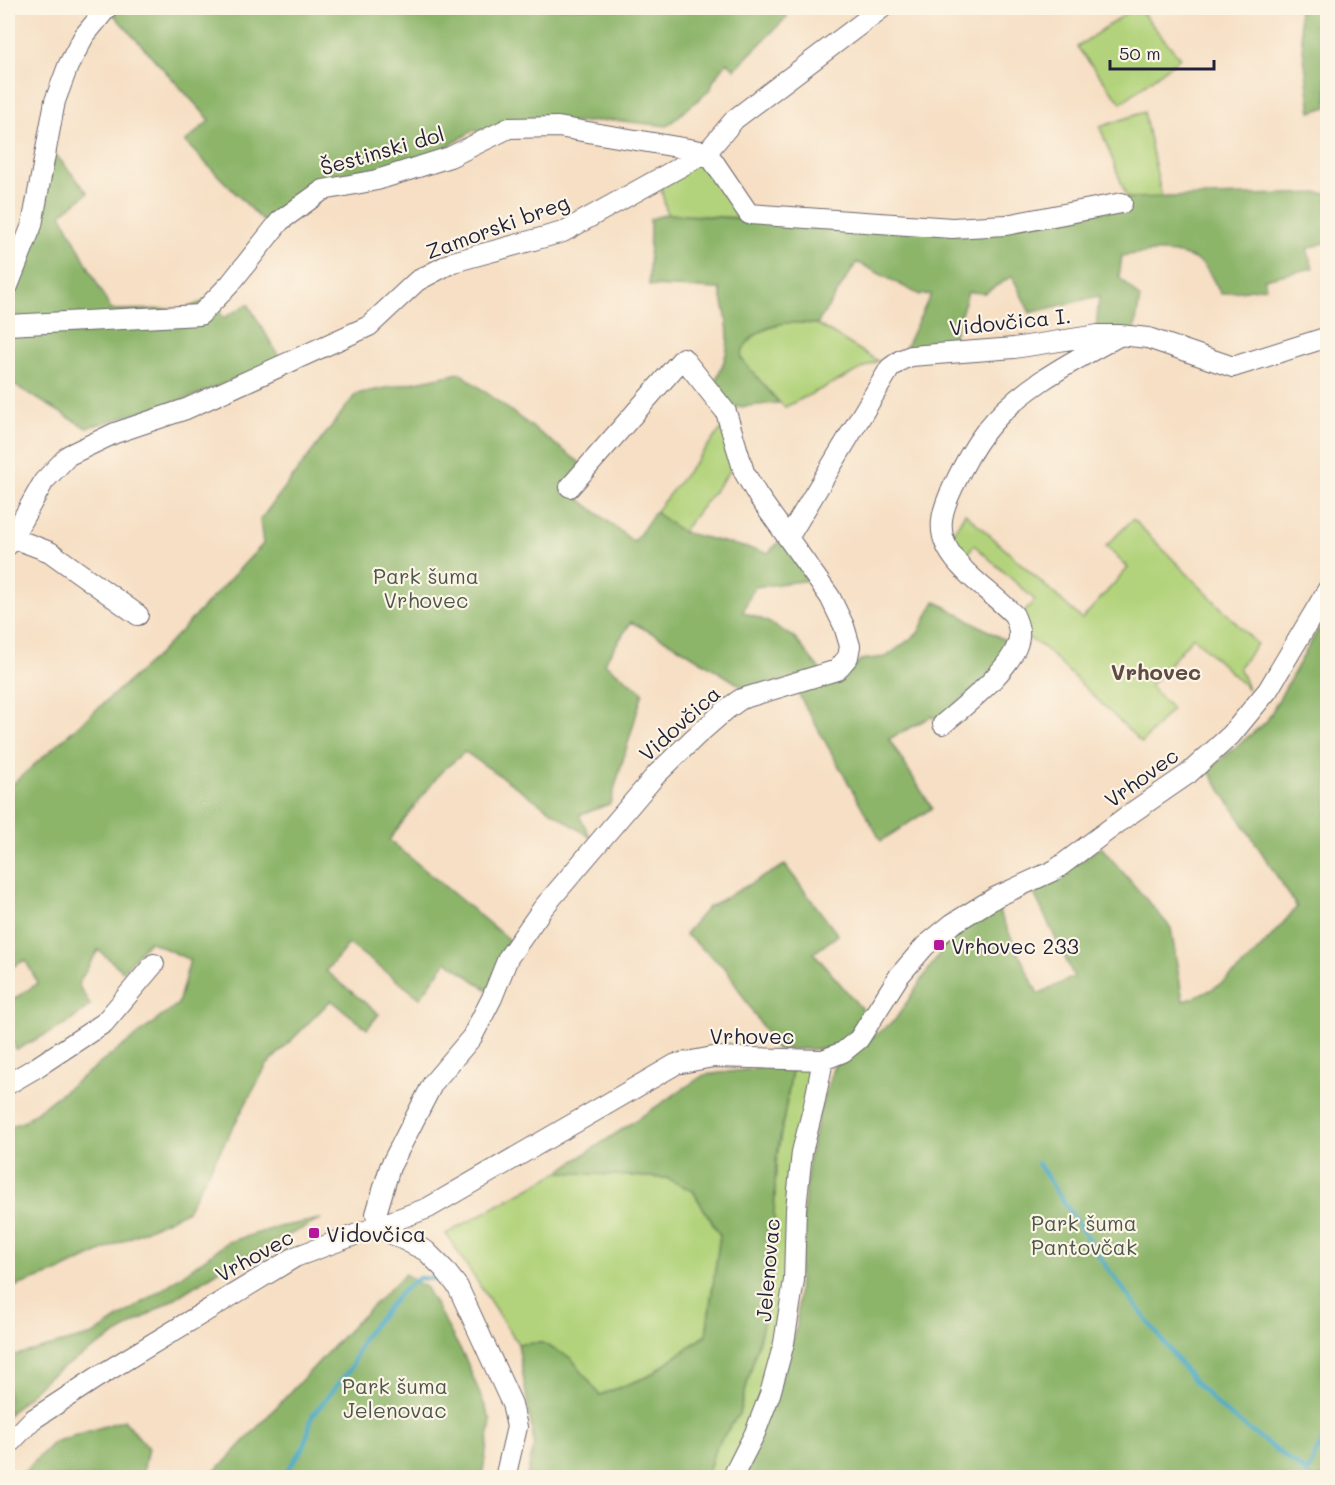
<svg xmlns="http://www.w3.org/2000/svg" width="1335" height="1485" font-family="Mali,sans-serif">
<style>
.green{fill:#b2d37b;stroke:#6a7a5b;stroke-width:1.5}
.forest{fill:#8db56b;stroke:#586c53;stroke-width:1.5}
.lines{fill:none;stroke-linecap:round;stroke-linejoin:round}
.stream{stroke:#47a8c6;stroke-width:4.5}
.minor-casing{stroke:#6c646b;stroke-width:22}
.minor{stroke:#fff;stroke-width:20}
.poi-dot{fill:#b5179e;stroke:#fcf5e5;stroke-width:2}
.labels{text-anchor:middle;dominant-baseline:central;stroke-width:4.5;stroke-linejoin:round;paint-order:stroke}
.street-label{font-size:21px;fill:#22223b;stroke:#fcf5e5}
.park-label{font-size:21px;fill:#4d574e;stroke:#fcf5e5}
.poi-label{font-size:21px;fill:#22223b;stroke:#fcf5e5;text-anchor:start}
.neighbourhood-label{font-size:22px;font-weight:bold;fill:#5f4c47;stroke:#fcf5e5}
</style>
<rect width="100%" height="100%" fill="#fcf5e5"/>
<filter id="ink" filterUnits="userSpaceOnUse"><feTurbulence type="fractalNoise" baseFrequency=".0167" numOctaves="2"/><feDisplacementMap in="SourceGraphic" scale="12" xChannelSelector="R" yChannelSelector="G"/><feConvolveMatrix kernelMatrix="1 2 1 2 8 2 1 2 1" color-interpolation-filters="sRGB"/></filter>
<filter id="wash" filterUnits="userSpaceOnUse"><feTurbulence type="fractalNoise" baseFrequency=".008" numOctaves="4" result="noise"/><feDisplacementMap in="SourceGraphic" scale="24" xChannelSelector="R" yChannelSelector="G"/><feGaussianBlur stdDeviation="1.35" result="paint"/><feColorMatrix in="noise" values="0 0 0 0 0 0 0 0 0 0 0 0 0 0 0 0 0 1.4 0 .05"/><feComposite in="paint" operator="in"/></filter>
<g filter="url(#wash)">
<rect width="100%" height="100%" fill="#f6dfc4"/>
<path class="green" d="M1134,8H1138L1180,58L1121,103L1077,47Z
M1144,112L1162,199L1127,198L1100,127Z
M705,158L745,218L667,214L660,184Z
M785,322L817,324L878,361L785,407L779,402L740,358C742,336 767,329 785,322Z
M726,423L737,462L682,532L655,512Z
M965,513L1082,619L1128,568L1106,546L1133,519L1257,644L1239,667L1248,689L1193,637L1150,686L1172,709L1142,743L1043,647L1025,636L1022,615L1035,600L974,545L963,560L950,538Z
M793,1064L813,1068L791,1264L771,1375L726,1477L704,1478L708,1473L715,1448L739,1414L765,1317L773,1245L776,1162Z
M558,1172L666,1178L693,1191L720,1235L706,1334L649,1376L600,1395L571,1358L542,1343L518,1344L446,1234Z"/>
<path class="forest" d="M118,8H781L787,17L735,69L727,62L713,81L711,89L667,126L612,120L472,131L441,151L419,160L337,179L266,224L185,142L210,120L112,13Z
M1298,8H1327V107L1311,112Z
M50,148L88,193L61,214L111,310L184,309L210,299L224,318L248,304L281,360L189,398L86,428L8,381V311L38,224Z
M1327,193V244V242L1307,249L1313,268L1264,279L1266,287L1221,294C1215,285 1209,268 1200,262C1177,247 1147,252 1122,256L1119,277L1140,298L1134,333L1096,330L1099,296L1030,313L1012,276L985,293L968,292L950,348L902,355L931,294L920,295L857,262L817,324C807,324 797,322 788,323C770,323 742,339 741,358L779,403L728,408L712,386C735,350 729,328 720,289L649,286L650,219L667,214L960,232L1127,198Z
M460,373L583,465L571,492L634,542L655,512L682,532L768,553L783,538L811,580L754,587L743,612L766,621L794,637L822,672L746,689L677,646L631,622L604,663L643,692L610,804L579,815L591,838L465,752L441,772L389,840L509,940L489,991L447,961L420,998L349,944L326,971L379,1014L367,1029L331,1000L267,1065L187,1211L57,1272L8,1289V1127L23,1122L178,1004L190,960L149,941L123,971L98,950L78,984L90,1005L68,1023L16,1050L8,1027V1003L38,983L25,960L8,969V788L158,655L263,544L260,520L356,394Z
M935,601L1010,643L991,673L937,722L932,716L889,739L932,808L881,841L795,688C820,684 845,684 860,660L886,657L918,633Z
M1327,614V1477L734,1478L778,1386L797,1326L800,1244L809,1158L820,1109L834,1066L895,1020L955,930L995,903L1038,994L1074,977L1032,889L1063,872L1067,876L1070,874L1067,870L1101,847L1171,928L1183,1001C1231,989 1265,943 1297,907L1208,770L1266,722Z
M785,865L838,935L814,953L865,1013L848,1037L830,1049H776L726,969L685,934L708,907Z
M793,1064L776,1162L773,1245L765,1317L739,1414L715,1448L708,1473L704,1477H527L534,1444L518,1344L542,1343L571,1358L600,1395L649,1376L706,1335L720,1235L693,1191L666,1178L558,1172L704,1075Z
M321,1219L227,1266L49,1376L8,1415V1355H16L93,1335L163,1289L228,1242L278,1227Z
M405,1274L426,1288L466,1360L491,1421L482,1477H207L225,1462L355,1323Z
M124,1420L148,1448L142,1477H19L54,1442Z"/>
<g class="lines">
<path class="stream" d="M1038,1163L1105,1265L1191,1378L1225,1412L1306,1472
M282,1478L305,1445L312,1416L351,1368L362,1339L402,1291L419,1278L440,1279
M1305,1478L1328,1428"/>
</g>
</g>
<g filter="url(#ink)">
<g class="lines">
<g class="minor-casing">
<path id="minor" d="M8,286L32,225L55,101L68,66L84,36L107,8
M8,325L200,315L230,284L280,221L323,190L377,180L450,157L509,128L558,127L707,152L749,214L952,228L1006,225L1122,203
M13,538L50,552L138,615
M788,538L890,368L901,360L911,356L1014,348L1098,335H1120L1148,338L1233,367L1328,337
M8,545L44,481L69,455L115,433L186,409L369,326L417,281L453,262L563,232L707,152L735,119L882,8
M943,724C964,706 1017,665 1019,637C1020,629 1017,622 1014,615C994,594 960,573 947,547C936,526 944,506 953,487C962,468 972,449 985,432C1018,389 1071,362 1117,337
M8,1084L37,1067L104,1023L154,964
M8,1445L32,1420L96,1378L295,1257L428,1208L676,1064L713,1057L823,1060L843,1052L859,1039L899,976L925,946L952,924L996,897L1055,870L1127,816L1188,774L1231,735L1268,690L1328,589
M505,1478L517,1427L512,1404L458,1287L444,1269L426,1251L378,1227L376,1214L390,1167L433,1083L472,1037L492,998L508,958L543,908L656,775L695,737L727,709L741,699L837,670L848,657L850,646L844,626L830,597L758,496L744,472L726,412L683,358L570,487
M732,1478L755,1433L770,1394L784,1343L794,1280L796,1209L802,1152L814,1105L823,1060"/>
</g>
<use href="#minor" class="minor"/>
</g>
</g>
<g class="poi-dot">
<rect x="933" y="939" width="12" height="12" rx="3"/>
<rect x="308" y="1227" width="12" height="12" rx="3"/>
</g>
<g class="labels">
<g class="street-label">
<text transform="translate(382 150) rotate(-16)">Šestinski dol</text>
<text transform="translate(497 226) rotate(-20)">Zamorski breg</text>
<text transform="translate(1010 321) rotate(-6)">Vidovčica I.</text>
<text transform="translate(679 723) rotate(-42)">Vidovčica</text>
<text transform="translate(1141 777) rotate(-36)">Vrhovec</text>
<text x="752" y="1035">Vrhovec</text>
<text transform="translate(254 1255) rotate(-29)">Vrhovec</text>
<text transform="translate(767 1270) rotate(-85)">Jelenovac</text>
</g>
<g class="park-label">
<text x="426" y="575">Park šuma<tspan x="426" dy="24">Vrhovec</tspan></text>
<text x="1084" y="1222">Park šuma<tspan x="1084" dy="24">Pantovčak</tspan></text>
<text x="395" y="1385">Park šuma<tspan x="395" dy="24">Jelenovac</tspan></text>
</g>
<g class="poi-label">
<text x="951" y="945">Vrhovec 233</text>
<text x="326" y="1233">Vidovčica</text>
</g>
<g class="neighbourhood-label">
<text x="1156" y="671">Vrhovec</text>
</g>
</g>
<rect width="1335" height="1485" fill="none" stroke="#fcf5e5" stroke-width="30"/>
<path d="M1110 60v9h104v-9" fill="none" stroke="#22223b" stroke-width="3"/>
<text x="1119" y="60" font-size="18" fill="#22223b" stroke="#fcf5e5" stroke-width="4.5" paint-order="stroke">50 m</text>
</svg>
